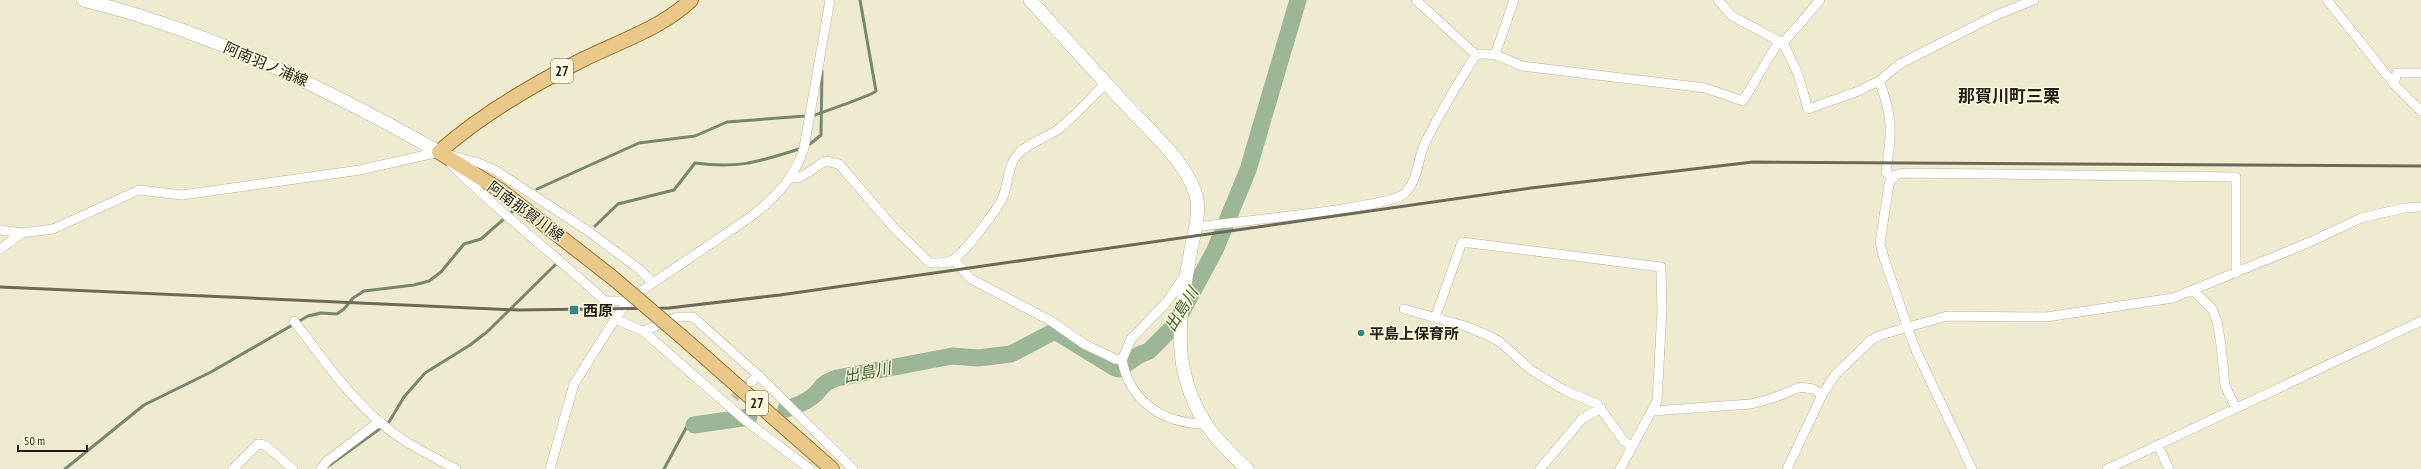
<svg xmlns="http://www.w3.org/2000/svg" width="2421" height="469" font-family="'PT Sans Narrow','Noto Sans JP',sans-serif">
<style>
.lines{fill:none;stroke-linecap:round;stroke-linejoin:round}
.stream{stroke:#778870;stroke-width:3}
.river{stroke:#9db697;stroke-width:17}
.street-tunnel{stroke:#c5c2aa;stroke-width:9;stroke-dasharray:9 4.5;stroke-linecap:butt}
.street-casing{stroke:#b8b49a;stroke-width:10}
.secondary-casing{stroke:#b8b49a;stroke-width:14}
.primary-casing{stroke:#9a742d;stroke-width:16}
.street{stroke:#fff;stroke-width:9}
.secondary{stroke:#fff;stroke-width:13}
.primary{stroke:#eac889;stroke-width:14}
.rail{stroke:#6c6a59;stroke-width:3}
.primary-bridge-casing{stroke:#9a742d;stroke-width:16;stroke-linecap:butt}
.primary-bridge{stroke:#eac889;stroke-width:14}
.poi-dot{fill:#3a8387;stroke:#fdf8dd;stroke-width:1.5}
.labels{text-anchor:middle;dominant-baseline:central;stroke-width:3;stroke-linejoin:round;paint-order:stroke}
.shield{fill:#fdf8dd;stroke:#625f50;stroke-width:1}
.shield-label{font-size:14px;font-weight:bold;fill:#1f1e14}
.street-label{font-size:15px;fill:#1f1e14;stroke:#fdf8dd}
.poi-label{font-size:15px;font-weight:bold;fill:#1f1e14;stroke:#fdf8dd;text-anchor:start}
.water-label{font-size:16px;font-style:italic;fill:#3c6033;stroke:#fdf8dd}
.quarter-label{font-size:17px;font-weight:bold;fill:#1f1e14;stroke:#fdf8dd}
</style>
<rect width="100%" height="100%" fill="#efebd0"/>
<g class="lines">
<path class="stream" d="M815,115C825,111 871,96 876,91L860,0
M810,144L821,135L822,71
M537,189L639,143L695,136L727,122L805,116
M595,226L618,204L674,190L695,163C738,169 758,162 799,149
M327,467L389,422L404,397L425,373L470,345L487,332L557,263
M65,469L144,405L211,372L308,316L321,313L337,314L344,309L353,298L364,291L414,285L429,281L441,272L464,244L481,239L513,211
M664,469L686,428L694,425"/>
<path class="river" d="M786,409C796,406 804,403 812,397C823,389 819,384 837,378L952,356L978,358L1011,354L1055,331L1115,368L1119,369L1139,355L1149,351L1174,326L1215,250L1248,170L1298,0
M694,425L749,417"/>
<path class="street-tunnel" d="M734,398L746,387"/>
<g class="street-casing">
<path id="street" d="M1416,0L1476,55
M1718,0L1732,16L1783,43L1798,74L1808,109L1856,92L1879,81
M2327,0L2394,84L2421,111
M1783,43L1820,0
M1495,55L1514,0
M2394,84L2397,73H2421
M451,164C499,213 554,254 605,301H629
M1892,177L1886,172C1892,135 1893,115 1879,81L1900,64L1994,16L2034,0
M791,178L801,177L825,161L839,164L893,227L930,263C937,263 948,264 954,259C965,252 998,209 1003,197C1009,182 1007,166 1018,154C1030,141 1047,138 1060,128C1076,115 1091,98 1106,83
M1196,227C1229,222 1388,208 1404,194C1419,180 1417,158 1426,141C1441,111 1458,83 1476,55C1493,51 1507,60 1522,66L1705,88L1743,101L1779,41
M0,230L22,233L53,229L139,190L182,195L360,170L439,152L479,163L495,170L588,231L639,269L653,283
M0,249L22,233
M954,260L971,279L1051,321L1084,344L1115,359L1122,360
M1183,278L1166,303L1131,339L1122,360C1130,403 1165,424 1206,424
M2194,291L2212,309L2217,321L2221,345L2225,386L2236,408
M1404,309L1465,326L1487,335L1500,342L1531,370L1564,390L1597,404L1624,441L1631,446
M1435,318L1462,242L1661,267L1662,311L1657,401L1620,469
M615,319L629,301L641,291L749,218C774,199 794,179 804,148L830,0
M294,321C327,364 358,411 405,441C421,451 439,460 456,469
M643,331L678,317H693L758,375L751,382
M758,375L853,469
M1652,411L1751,404L1773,398L1801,387L1813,389L1822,395
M2158,445L2169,469
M233,469L258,444L265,445L293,469
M321,469L327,461L380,421
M550,469L574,384L615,319L643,331L746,421L810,469
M1540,469L1582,419L1601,408
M1787,469L1822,395L1835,375L1871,340L1881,335L1947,316L2046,317L2173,298L2310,242L2361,218L2404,208L2421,207
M1972,469L1914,346L1884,258L1880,243L1889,184C1893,175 1897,174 1906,173L2236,177V273
M2107,469L2421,321"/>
</g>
<g class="secondary-casing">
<path id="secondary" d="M83,0C209,31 326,88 439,152
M1030,0C1063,36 1095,72 1128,107C1151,132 1184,160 1195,192C1202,212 1193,235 1190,255C1179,317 1170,368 1206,424C1217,441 1233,455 1247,469"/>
</g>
<g class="primary-casing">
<path id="primary" d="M613,278L500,190L439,152C481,115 532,85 582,60C618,42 662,28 691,0
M682,337L832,469"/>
</g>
<use href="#street" class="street"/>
<use href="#secondary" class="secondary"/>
<use href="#primary" class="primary"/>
<path class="rail" d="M0,287L518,310L669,308L780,295L1531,188L1753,162L2421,166"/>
<g class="primary-bridge-casing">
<path id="primary-bridge" d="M613,278L682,337"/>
</g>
<use href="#primary-bridge" class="primary-bridge"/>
</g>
<g class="poi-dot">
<rect x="569" y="305" width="10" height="10" rx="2"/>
<circle cx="1361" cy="333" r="4"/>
</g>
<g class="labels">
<g class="shield">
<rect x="551" y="59" width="22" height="24" rx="3"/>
<rect x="746" y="391" width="22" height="24" rx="3"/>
</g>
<g class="shield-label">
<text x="562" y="71">27</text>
<text x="757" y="403">27</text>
</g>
<g class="street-label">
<text transform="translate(266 64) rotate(23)">阿南羽ノ浦線</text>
<text transform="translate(526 211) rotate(36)">阿南那賀川線</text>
</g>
<g class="poi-label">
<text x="583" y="310">西原</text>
<text x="1369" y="333">平島上保育所</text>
</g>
<g class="water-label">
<text transform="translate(1181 309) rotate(-58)">出島川</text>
<text transform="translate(867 372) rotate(-11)">出島川</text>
</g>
<g class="quarter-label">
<text x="2009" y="96">那賀川町三栗</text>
</g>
</g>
<path d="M18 445v6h69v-6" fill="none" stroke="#1f1e14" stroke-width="2"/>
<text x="24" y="445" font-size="12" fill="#1f1e14" stroke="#fdf8dd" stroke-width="3" paint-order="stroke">50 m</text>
</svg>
